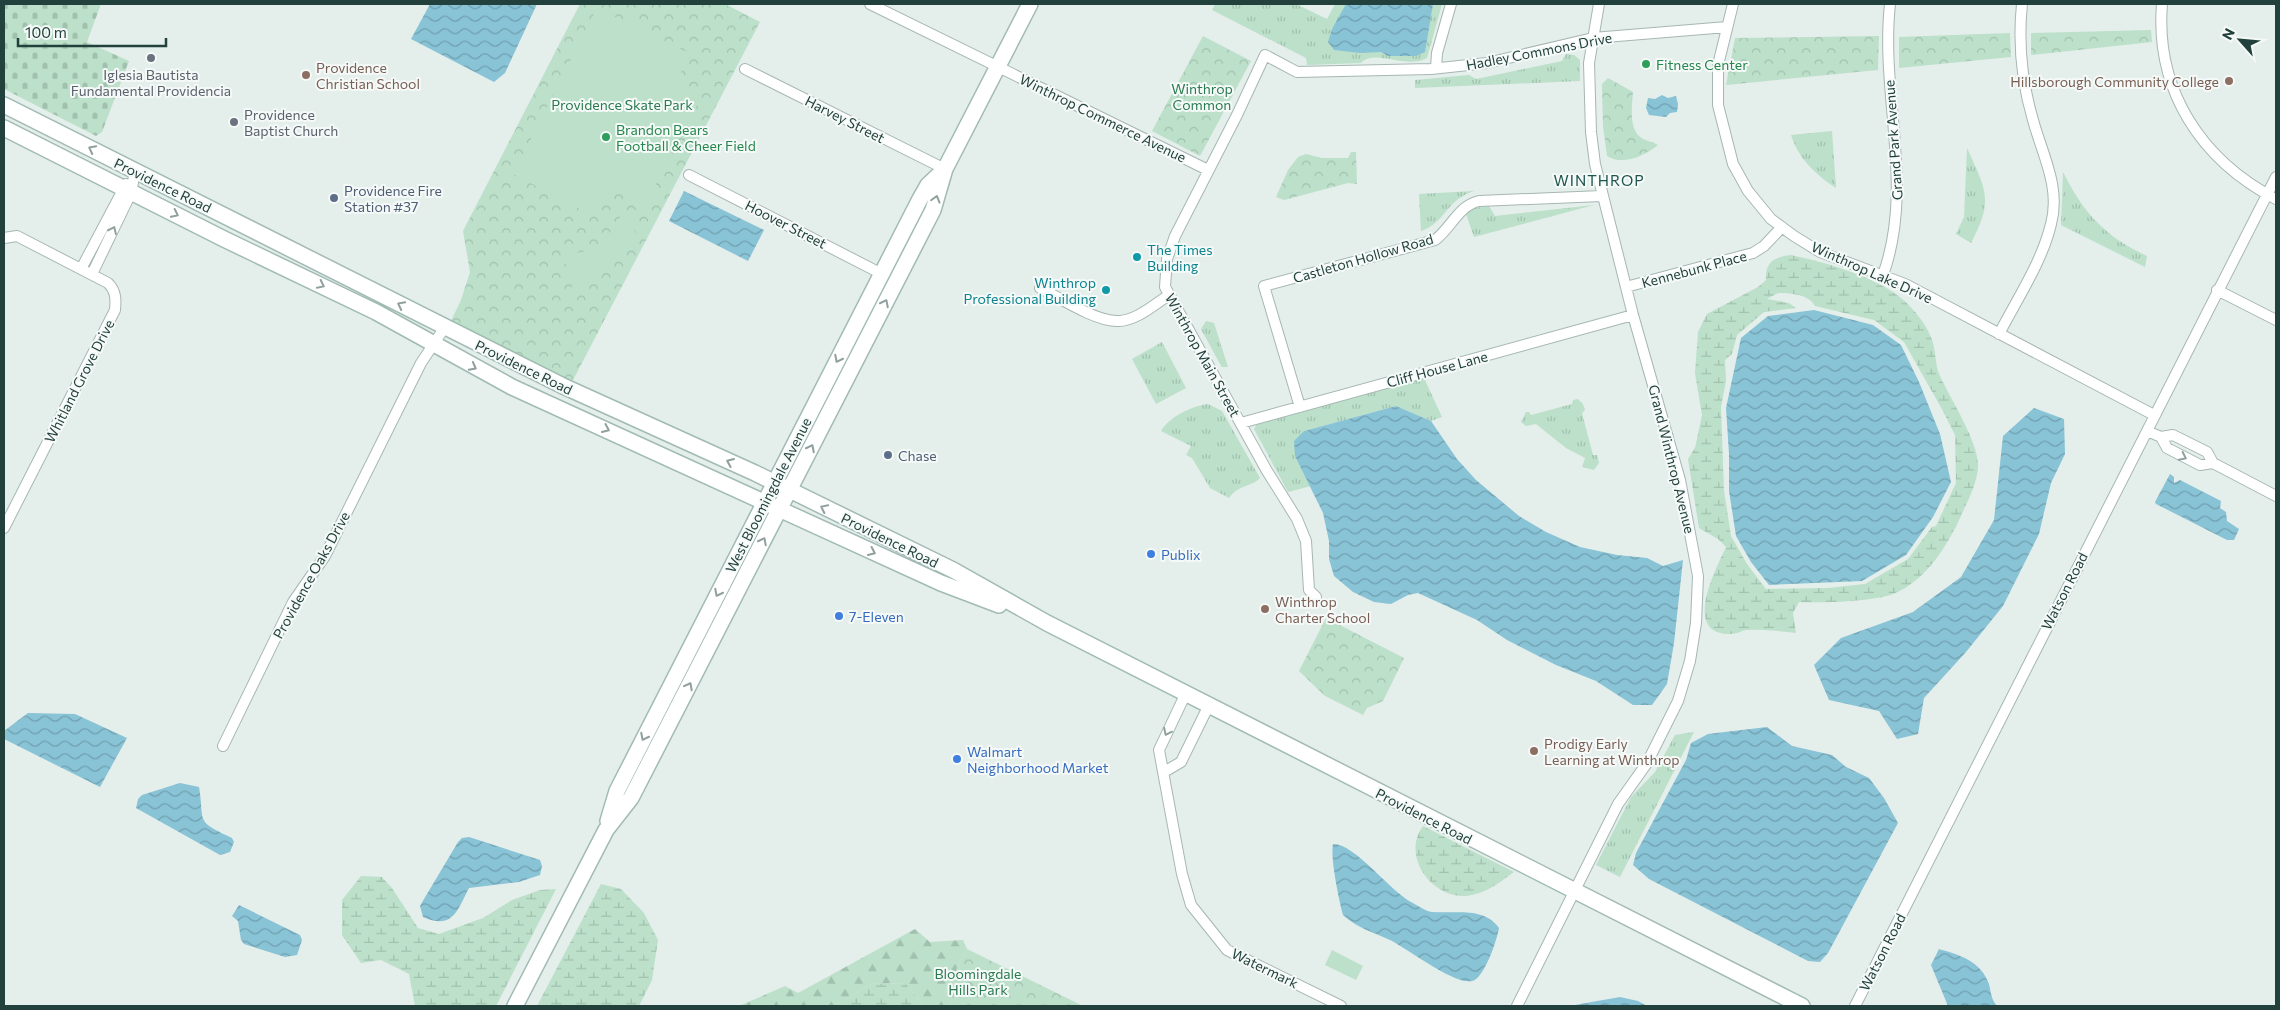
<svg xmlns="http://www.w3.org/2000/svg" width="2280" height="1010" font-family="Commissioner,sans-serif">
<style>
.grass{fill:url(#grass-tufts)}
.forest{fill:url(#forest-firs)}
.wetland{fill:url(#wetland-marsh);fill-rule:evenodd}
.cemetery{fill:url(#cemetery-stones)}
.park{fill:url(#park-crowns)}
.pitch{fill:#bce0c9}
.water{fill:url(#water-waves)}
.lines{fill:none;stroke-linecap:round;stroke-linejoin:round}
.street-casing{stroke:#a6b7b3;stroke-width:12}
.secondary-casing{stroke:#a1bbb4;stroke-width:18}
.street{stroke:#fff;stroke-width:10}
.secondary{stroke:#fff;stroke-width:15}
.oneway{stroke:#90a09e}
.worship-dot{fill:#6b7280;stroke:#f5faf8;stroke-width:2}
.leisure-dot{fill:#2e9e5b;stroke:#f5faf8;stroke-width:2}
.education-dot{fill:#8d6e63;stroke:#f5faf8;stroke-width:2}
.service-dot{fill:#5c6f8a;stroke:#f5faf8;stroke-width:2}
.culture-dot{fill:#0f9aa8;stroke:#f5faf8;stroke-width:2}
.shop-dot{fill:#3f7fe0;stroke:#f5faf8;stroke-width:2}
.labels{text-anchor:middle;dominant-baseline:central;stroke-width:4;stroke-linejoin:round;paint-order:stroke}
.street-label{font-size:14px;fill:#22413c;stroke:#f5faf8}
.leisure-label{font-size:14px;fill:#27864d;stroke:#f5faf8;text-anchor:start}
.education-label{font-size:14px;fill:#785e54;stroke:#f5faf8;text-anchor:start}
.worship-label{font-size:14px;fill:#5b616d;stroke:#f5faf8}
.park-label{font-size:14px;fill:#2a7b50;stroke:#f5faf8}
.service-label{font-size:14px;fill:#4e5e75;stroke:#f5faf8;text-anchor:start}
.culture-label{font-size:14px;fill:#0d838f;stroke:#f5faf8;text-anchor:start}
.shop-label{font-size:14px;fill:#366cbe;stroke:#f5faf8;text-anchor:start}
.neighbourhood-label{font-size:15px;letter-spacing:1px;fill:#1c554c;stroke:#f5faf8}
</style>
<defs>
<pattern id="grass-tufts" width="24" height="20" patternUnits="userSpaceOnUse" patternTransform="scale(1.25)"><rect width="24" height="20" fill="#bce0c9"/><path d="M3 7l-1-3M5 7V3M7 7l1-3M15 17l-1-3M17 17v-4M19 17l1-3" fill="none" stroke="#a1c1ae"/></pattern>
<pattern id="forest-firs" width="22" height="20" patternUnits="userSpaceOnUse" patternTransform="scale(1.25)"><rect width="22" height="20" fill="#bce0c9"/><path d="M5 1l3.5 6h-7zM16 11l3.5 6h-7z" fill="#a1c1ae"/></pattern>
<pattern id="wetland-marsh" width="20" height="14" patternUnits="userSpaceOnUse" patternTransform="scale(1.25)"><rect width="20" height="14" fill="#bce0c9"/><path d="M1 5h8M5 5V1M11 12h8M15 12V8" fill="none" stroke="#a1c1ae"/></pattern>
<pattern id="cemetery-stones" width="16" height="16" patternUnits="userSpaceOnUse" patternTransform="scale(1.25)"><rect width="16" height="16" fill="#bce0c9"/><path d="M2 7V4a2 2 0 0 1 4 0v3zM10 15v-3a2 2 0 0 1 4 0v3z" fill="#a1c1ae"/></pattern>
<pattern id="park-crowns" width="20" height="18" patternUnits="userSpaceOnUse" patternTransform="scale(1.25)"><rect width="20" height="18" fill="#bce0c9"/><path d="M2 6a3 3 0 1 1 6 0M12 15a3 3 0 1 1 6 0" fill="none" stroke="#a1c1ae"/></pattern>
<pattern id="water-waves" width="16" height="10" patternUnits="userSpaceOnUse" patternTransform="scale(1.25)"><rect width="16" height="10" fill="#89c3d6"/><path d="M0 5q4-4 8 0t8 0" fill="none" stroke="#70a0af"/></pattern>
</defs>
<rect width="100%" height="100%" fill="#e4eeeb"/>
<path class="grass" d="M1215,4H1296L1327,19L1335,4H1442L1427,58C1405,70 1375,48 1361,63L1307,65L1306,58L1212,10Z
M1566,54L1574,55L1580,60V81L1415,88V80L1469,75L1476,79L1562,61Z
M1832,131L1836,188C1816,175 1798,158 1791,135Z
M1967,148C1986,190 1994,200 1971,243L1956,234L1964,217Z
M2063,172C2083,212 2105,237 2147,256L2145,267L2061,225Z
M1474,191C1444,201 1447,222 1421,231L1419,194Z
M1594,205L1474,237L1466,214L1474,208L1489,206L1495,216Z
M1206,321L1214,323L1228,367H1222L1220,364L1201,329Z
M1162,342L1186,388L1156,404L1132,359Z
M1424,378L1442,417L1431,421L1396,406L1304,431L1295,456L1311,486L1288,492L1254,429L1257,424Z
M1578,399L1583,404L1585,410L1582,413L1593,455H1597L1599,463L1594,470L1582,467L1585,458L1566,448L1536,424L1526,426L1521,422L1526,412H1529L1531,415L1572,404L1573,400Z
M1208,404L1222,411L1260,478C1252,487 1239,484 1229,498L1210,488L1192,458L1186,455L1191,446L1161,431C1169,417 1192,406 1208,404Z
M1694,732L1620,877L1596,865L1631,797L1655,772L1675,735Z"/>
<path class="forest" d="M915,929L930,942L963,940L967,949L944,994L953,1006H924L905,983L871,984L834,1006H739L785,986L798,993Z"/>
<path class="wetland" d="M1791,255C1824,262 1870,275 1897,295C1911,305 1928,325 1933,343C1936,354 1935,365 1940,376C1950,398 1979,443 1978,466C1978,482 1967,502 1961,516C1947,546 1926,581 1893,594C1870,602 1823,603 1799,602L1793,613L1796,633C1780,631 1762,629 1746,630C1741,631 1736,634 1731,634C1681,635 1716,569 1726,547L1718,539L1699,528L1688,459L1695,448L1702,415L1695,373L1698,332L1707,314L1758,287L1766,280C1765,262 1774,257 1791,255ZM1778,293C1789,293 1809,294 1815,306L1874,320L1904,342L1943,411L1955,435L1956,483L1936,526L1932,527L1908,559L1865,584L1828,588L1766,589L1747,564L1731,536L1724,491L1721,407L1726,381L1725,360L1732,354L1737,335L1764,312L1796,308L1789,303L1767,299Z
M1423,826L1514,872C1499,883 1485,894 1466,896C1431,898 1401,856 1423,826Z
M361,876L382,877L392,888L418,928L439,934L483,918L512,900L540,890L556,889L496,1006H415L409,974L381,960L361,963L342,935V900Z
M601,884L621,889L644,913L658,940L652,980L639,1006H537Z
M905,983L924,1006H834L871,984Z"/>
<path class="cemetery" d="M4,4H101L87,42L129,61L102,132L96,136L4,89Z"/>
<path class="park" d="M580,4H725L760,22L572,382L450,323L461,300L470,272L463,231Z
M2151,30L2152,42L2031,55V33Z
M2010,33L2011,57L1899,68V37Z
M1203,36L1251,61L1200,156L1152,131Z
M1879,36L1878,70L1726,85L1735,38Z
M1608,78L1633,92C1632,104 1629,127 1639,136C1644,141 1652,141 1658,145C1644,156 1623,166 1607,156L1603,126L1602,84Z
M1351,152H1356L1357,184L1348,183L1284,200L1276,197L1288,170L1298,157L1306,154L1322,158H1348Z
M1326,618L1404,658L1383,701L1367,708L1363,715L1325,696L1299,671Z
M967,949L1083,1006H953L944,994Z"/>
<path class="pitch" d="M597,8L691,54L673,87L699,101L646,203L619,189L588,213L513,174Z
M633,209L637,211L640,217L635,227L634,239L616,262L613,263L607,261L590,274L587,285L578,297L570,291C578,278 564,270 564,255C575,253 590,252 599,246C612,236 616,212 633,209Z
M1332,950L1363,966L1356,980L1325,965Z"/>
<path class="water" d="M430,4H537L505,73L494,82L411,39Z
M1346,4H1433L1425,52L1416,56H1388L1381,52L1360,53L1334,50L1328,42L1332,29Z
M1662,95L1668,98L1676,96L1678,104L1677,112L1670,113L1666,117L1649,115L1646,108L1648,98L1655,99Z
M684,191L764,230L748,261L669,221Z
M1814,310L1873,325L1901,345L1919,382L1940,434L1951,482L1933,517L1906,555L1862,581L1769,585L1751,562L1736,536L1729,491V454L1726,408L1741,338L1768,316Z
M1396,406L1431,421L1457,459L1476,480L1519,516L1546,532L1580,547L1617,555L1647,558L1663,566L1683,560L1674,643L1667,684L1652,705H1633L1596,681L1556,665L1507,640L1477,620L1418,593L1408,595L1391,604L1374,602L1353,592L1334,576L1329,559V541L1323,513L1295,456L1294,441L1304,431Z
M2034,408L2064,419L2065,454L2051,483L2039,534L2003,606L1966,652L1924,698L1918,734L1897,739L1879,711L1829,700L1814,665L1841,638L1913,612L1961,577L1994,520L2003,436Z
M2170,474L2174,477V483L2180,480L2221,501L2220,508L2226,512L2227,521L2239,529L2234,540H2227L2156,504L2155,502Z
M28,713L75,714L127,738L100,787L4,739V731Z
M1767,727L1792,746L1832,755L1846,767L1869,778L1884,798L1898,823L1828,953L1820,962L1808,961L1649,879L1633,865L1636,853L1686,760L1691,743L1708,734Z
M180,783L199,787C205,823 194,820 232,838L234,842L230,852L220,855L136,808L138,799L142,795Z
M469,837L540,860L542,866L540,875L519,882L469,888C457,911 453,930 423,917L420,906L424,899L458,842L462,838Z
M1333,844C1354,843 1389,890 1411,902C1417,905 1425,911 1432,912C1454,914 1484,906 1499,928C1497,940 1484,979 1472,981C1454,985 1408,949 1390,940C1373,932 1357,928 1343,915C1339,900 1330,857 1333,844Z
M239,905L300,935L302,940L297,955L285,957L244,944L241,940L238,921L232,916Z
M1939,949C1960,955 1981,961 1989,984C1991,993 1991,999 1997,1006H1948L1931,965Z
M1620,997L1638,1001L1647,1006H1569Z"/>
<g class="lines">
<g class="street-casing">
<path id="street" d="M870,4L1208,170
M1733,4L1718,65V105L1733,164L1748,191L1771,219L1794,236L1820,252L1905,284L2154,415
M2162,4C2155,90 2201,160 2276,199
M1436,68L1437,53L1451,4
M745,69L945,169
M689,175L882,274
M4,238L17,236L108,283C116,291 116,299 115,310L4,528
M81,269L126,184
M92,274L131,193L135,171
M1883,275C1915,186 1880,95 1890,4
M1626,287L1753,253L1764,246L1782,227
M1040,288C1060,298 1095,321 1117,321C1135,322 1155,304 1169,295
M2217,290L2276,320
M1999,334C2017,299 2042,262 2051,224C2061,187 2042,154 2033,120C2022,83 2018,43 2022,4
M1300,407L1264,286L1435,240C1452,227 1458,206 1479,201L1602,196
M1241,423L1633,315
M2147,431L2161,437L2173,435L2207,452L2213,463
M2161,437L2167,448L2200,465L2213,463L2276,496
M1316,597L1309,590L1306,541L1297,519L1267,471L1165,287L1167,259L1175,236L1237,115L1265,55L1297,72L1431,69L1487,63L1593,38L1727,27
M1186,693L1159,750L1182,874L1191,905L1227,950L1341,1006
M223,746L293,602L325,556L421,363L445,327
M1164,772L1181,762L1209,705
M1517,1006L1618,804L1647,763L1678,701L1690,661L1696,623L1698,576L1680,480L1633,315L1595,164L1591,132L1589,63L1599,4
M1855,1006L2276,177"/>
</g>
<g class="secondary-casing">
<path id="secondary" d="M4,105L563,386L755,473L953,570L1047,623L1802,1006
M4,128L224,239L376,312L512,387L941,583L999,605
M608,821L617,791L920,199L928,185L944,170
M515,1006L606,830L631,798L933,210L945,169L1030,4"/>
</g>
<use href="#street" class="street"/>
<use href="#secondary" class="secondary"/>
</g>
<defs><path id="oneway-chevron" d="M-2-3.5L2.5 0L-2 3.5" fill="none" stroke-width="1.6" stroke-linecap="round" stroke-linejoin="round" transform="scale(1.25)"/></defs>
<g class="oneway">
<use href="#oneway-chevron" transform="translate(92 149) rotate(-153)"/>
<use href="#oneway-chevron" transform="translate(936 199) rotate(-74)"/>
<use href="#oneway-chevron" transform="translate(175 214) rotate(26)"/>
<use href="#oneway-chevron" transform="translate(113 230) rotate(-65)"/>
<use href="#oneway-chevron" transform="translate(321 285) rotate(26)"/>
<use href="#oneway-chevron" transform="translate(885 303) rotate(-63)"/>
<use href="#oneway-chevron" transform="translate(401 305) rotate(-153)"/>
<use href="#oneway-chevron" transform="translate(838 359) rotate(117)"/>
<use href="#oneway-chevron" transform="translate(473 367) rotate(28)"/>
<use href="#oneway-chevron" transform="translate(606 429) rotate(24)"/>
<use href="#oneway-chevron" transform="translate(811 448) rotate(-63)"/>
<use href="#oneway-chevron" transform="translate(2183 457) rotate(26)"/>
<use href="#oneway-chevron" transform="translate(730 462) rotate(-157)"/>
<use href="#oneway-chevron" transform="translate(824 508) rotate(-154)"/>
<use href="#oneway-chevron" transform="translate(763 541) rotate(-63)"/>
<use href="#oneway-chevron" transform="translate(872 552) rotate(25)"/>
<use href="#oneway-chevron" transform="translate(718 593) rotate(117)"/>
<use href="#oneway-chevron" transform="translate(689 686) rotate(-62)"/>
<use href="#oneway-chevron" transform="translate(1167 732) rotate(116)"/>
<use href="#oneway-chevron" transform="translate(644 737) rotate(117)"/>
</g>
<g class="worship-dot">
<circle cx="151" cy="58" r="5"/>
<circle cx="234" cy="122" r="5"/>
</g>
<g class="leisure-dot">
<circle cx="1646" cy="64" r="5"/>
<circle cx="606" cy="137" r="5"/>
</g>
<g class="education-dot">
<circle cx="306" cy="75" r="5"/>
<circle cx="2229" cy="81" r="5"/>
<circle cx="1265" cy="609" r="5"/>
<circle cx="1534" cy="751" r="5"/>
</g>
<g class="service-dot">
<circle cx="334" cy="198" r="5"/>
<circle cx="888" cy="455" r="5"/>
</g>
<g class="culture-dot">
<circle cx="1137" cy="257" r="5"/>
<circle cx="1106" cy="290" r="5"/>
</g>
<g class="shop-dot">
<circle cx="1151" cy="554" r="5"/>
<circle cx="839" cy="616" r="5"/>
<circle cx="957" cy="759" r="5"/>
</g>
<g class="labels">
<g class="street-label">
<text transform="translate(1539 51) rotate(-11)">Hadley Commons Drive</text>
<text transform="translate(1103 118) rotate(26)">Winthrop Commerce Avenue</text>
<text transform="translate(845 119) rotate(27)">Harvey Street</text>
<text transform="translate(1893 140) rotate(-94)">Grand Park Avenue</text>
<text transform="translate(163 185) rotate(26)">Providence Road</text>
<text transform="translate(786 224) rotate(27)">Hoover Street</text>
<text transform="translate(1363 258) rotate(-16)">Castleton Hollow Road</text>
<text transform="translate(1694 269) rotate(-15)">Kennebunk Place</text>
<text transform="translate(1872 272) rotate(24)">Winthrop Lake Drive</text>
<text transform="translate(1203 355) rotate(61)">Winthrop Main Street</text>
<text transform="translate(524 367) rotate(26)">Providence Road</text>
<text transform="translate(1437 369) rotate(-15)">Cliff House Lane</text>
<text transform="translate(79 381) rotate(-63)">Whitland Grove Drive</text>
<text transform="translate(1672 459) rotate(76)">Grand Winthrop Avenue</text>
<text transform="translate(768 495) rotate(-63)">West Bloomingdale Avenue</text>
<text transform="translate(890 540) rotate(26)">Providence Road</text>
<text transform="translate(311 575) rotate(-61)">Providence Oaks Drive</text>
<text transform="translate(2064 591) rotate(-63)">Watson Road</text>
<text transform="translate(1424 816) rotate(27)">Providence Road</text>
<text transform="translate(1882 952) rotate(-63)">Watson Road</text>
<text transform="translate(1265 968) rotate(26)">Watermark</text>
</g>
<g class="leisure-label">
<text x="1656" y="64">Fitness Center</text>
<text x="616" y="129">Brandon Bears<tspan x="616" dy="16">Football &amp; Cheer Field</tspan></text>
</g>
<g class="education-label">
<text x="316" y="67">Providence<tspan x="316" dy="16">Christian School</tspan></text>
<text x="2219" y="81" text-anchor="end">Hillsborough Community College</text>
<text x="1275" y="601">Winthrop<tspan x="1275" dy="16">Charter School</tspan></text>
<text x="1544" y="743">Prodigy Early<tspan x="1544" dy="16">Learning at Winthrop</tspan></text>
</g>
<g class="worship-label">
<text x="151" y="74">Iglesia Bautista<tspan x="151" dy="16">Fundamental Providencia</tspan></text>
<text x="244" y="114" text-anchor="start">Providence<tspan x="244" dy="16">Baptist Church</tspan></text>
</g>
<g class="park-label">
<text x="1202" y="88">Winthrop<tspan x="1202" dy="16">Common</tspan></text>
<text x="622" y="104">Providence Skate Park</text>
<text x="978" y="973">Bloomingdale<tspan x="978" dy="16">Hills Park</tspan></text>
</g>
<g class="service-label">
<text x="344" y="190">Providence Fire<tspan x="344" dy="16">Station #37</tspan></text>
<text x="898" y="455">Chase</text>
</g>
<g class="culture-label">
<text x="1147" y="249">The Times<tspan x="1147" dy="16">Building</tspan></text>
<text x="1096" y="282" text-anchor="end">Winthrop<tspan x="1096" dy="16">Professional Building</tspan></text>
</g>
<g class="shop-label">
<text x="1161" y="554">Publix</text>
<text x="849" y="616">7-Eleven</text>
<text x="967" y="751">Walmart<tspan x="967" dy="16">Neighborhood Market</tspan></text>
</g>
<g class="neighbourhood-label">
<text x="1599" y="180">WINTHROP</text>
</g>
</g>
<rect width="2280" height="1010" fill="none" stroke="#22413c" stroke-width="10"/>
<g transform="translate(2240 40) rotate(297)" stroke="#f5faf8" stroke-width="4" paint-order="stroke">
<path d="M0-4L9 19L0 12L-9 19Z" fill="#22413c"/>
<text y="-8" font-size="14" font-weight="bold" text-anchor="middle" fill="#22413c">N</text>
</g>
<path d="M18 38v8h148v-8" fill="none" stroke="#22413c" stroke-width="2.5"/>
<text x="25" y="38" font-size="15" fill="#22413c" stroke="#f5faf8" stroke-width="4" paint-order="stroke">100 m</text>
</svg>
